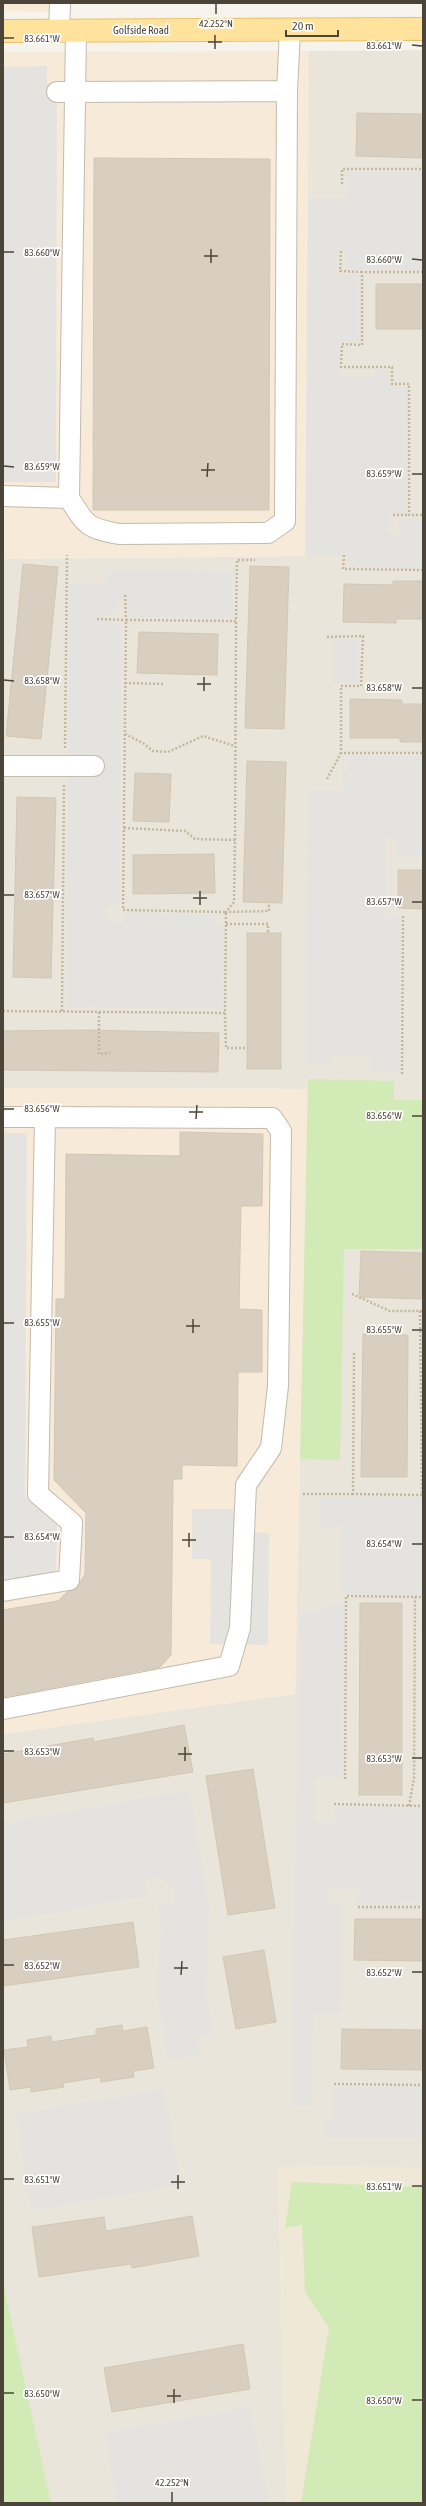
<svg xmlns="http://www.w3.org/2000/svg" width="426" height="2506" font-family="'Asap Condensed',sans-serif">
<style>
.residential{fill:#eae5da}
.commercial{fill:#f7ead8}
.education{fill:#efe8d6}
.green{fill:#d2eab5}
.parking{fill:#e5e3e0}
.building{fill:#d8cfc1;stroke:#d3c7b4}
.lines{fill:none;stroke-linecap:round;stroke-linejoin:round}
.minor-casing{stroke:#c2bbae;stroke-width:22}
.major-casing{stroke:#e6c16a;stroke-width:24}
.path{stroke:#c4b79f;stroke-width:2.5;stroke-dasharray:2 2;stroke-linecap:butt}
.minor{stroke:#fff;stroke-width:20}
.major{stroke:#ffe39c;stroke-width:22}
.ticks{fill:none;stroke:#4b4439;stroke-width:1.5}
.labels{text-anchor:middle;dominant-baseline:central;stroke-width:3.5;stroke-linejoin:round;paint-order:stroke}
.street-label{font-size:11px;fill:#4b4439;stroke:#fff}
.ticks-label{font-size:10px;text-anchor:middle;fill:#4b4439;stroke:#fff;stroke-width:3.5;stroke-linejoin:round;paint-order:stroke}
</style>
<rect width="100%" height="100%" fill="#f6f3ec"/>
<path class="residential" d="M423,50V2168L278,2167L286,2503H3V1734L295,1694L308,1089L3,1088V559L305,556L309,51Z"/>
<path class="commercial" d="M3,3H56L54,12L3,11Z
M309,51L305,556L3,559V52Z
M3,1088L308,1089L295,1694L3,1734Z"/>
<path class="education" d="M278,2167L423,2168V2503H286Z"/>
<path class="green" d="M308,1079L394,1081V1100H423V1249H344L340,1460L300,1459Z
M292,2182L423,2187V2503H301L329,2328L305,2292L302,2225L285,2228Z
M3,2283L51,2503H3Z"/>
<path class="parking" d="M47,66V83H57L56,482H3V67Z
M347,172H423V270L346,269V251L337,250V275H359V342H340L339,377H373L374,370H390V387H407L406,513H390L389,534H399V519H423V567H349L348,556H305L308,199H347Z
M106,570L234,571V618L128,617V600L118,601V612L106,613L107,622H122L120,906H107V922H123V913L215,914V924L224,925L223,1009L66,1007L69,584H105Z
M334,639H359V683H334Z
M347,755L423,756V855H396V838H385V917H401L400,1071H370V1055H333L332,1063H306L307,791H343V770H347Z
M3,1133H27L25,1497L57,1525L56,1572L3,1581Z
M320,1497H423V1595L342,1594V1527H320Z
M192,1509H236V1532L269,1533L268,1645L210,1644L211,1559H192Z
M324,1605H345L342,1778H316L315,1822H335V1806L423,1808V1903L358,1904V1890H328L327,1902H343L341,2014L313,2013L312,2105H291L300,1612L323,1613Z
M189,1790L209,1904L207,1998L214,2035L198,2038L200,2055L168,2061L157,1990L161,1928L158,1905L175,1903L174,1889L166,1881L154,1877L144,1880L147,1896L3,1922V1823Z
M334,2087H423V2137H326V2120L334,2119Z
M164,2089L181,2185L32,2211L16,2114Z
M251,2407L268,2503H117L105,2432Z"/>
<path class="building" d="M357,113L423,114V158L356,156Z
M94,158L270,159L269,510H93Z
M376,284H423V329H376Z
M23,564L58,567L41,739L6,736Z
M250,566L289,567L284,729L245,728Z
M393,581H423V619H396V623L343,622L344,584L393,585Z
M139,632L218,634L217,675L137,673Z
M350,699L402,700V704H423V742H400V738H350Z
M247,761L286,762L282,903L243,902Z
M135,773L171,774L169,822L133,821Z
M17,797L56,798L51,978L13,977Z
M214,854L215,893L133,894V855Z
M398,870H423V909L398,908Z
M247,933H281V1069H247Z
M86,1030L219,1033L218,1072L3,1070V1031Z
M180,1132L263,1134L262,1206H241L239,1309L262,1310V1372H238L237,1466L182,1465V1479H173L171,1655L160,1667L3,1697V1610L58,1601L67,1592L76,1589L85,1574L86,1513L54,1480L56,1299H65L66,1154L180,1156Z
M361,1251L423,1253V1299L359,1297Z
M363,1334L408,1335L407,1477H361Z
M360,1603H402V1795H359Z
M184,1725L193,1772L3,1803V1754L93,1738L94,1742Z
M253,1769L275,1908L228,1915L206,1776Z
M355,1919H423V1961L354,1960Z
M133,1922L139,1967L3,1986V1940Z
M264,1950L276,2022L236,2029L223,1957Z
M122,2025L123,2031L147,2027L154,2068L133,2071L134,2077L101,2082V2077L63,2083L64,2087L31,2092V2087L10,2090L4,2050L28,2047L27,2040L51,2036L52,2042L96,2035V2029Z
M342,2029L423,2030V2070L341,2069Z
M192,2216L199,2256L132,2268L131,2264L39,2277L32,2227L104,2217L106,2231Z
M243,2344L250,2389L112,2412L104,2368Z"/>
<g class="lines">
<g class="minor-casing">
<path id="minor" d="M59,31L60,3
M57,92L287,91L290,30
M3,496L69,498L76,31
M69,498C86,525 86,528 119,534L268,533L285,521L287,91
M3,766H94
M3,1117H45L38,1494L72,1523L69,1580L3,1591
M3,1709L229,1666L240,1628L246,1485L271,1448L278,1386L281,1131L272,1118L45,1117"/>
</g>
<g class="major-casing">
<path id="major" d="M3,31L423,29"/>
</g>
<path class="path" d="M342,184V169H423
M341,251L340,271L362,272
M423,272H362V345L342,344L341,367H392V384H409V515H423
M393,515H409
M344,555L343,569L423,570
M97,619L126,620L125,595
M327,637L363,636L361,686H341V753H423
M125,683L164,684
M125,734L143,743L153,751L168,752L203,736L235,746
M65,748L67,555
M327,779L341,753
M124,828L185,831L195,839L235,840L234,902L226,912L269,911V903
M235,840L236,621
M226,924H268V933
M3,1011L225,1013L226,912L123,910L126,620L236,621L237,560H255
M62,1011L64,784
M99,1012V1054L110,1053
M225,1013L226,1048H247
M402,1074L403,916
M352,1294L390,1311H423
M354,1353L353,1494L422,1495L420,1311
M303,1494H353
M345,1779L346,1596L423,1597
M334,1804L423,1806
M409,1806L414,1778L415,1597
M358,1907H423
M334,2084L423,2085"/>
<use href="#minor" class="minor"/>
<use href="#major" class="major"/>
</g>
<path class="ticks" d="M216,14V4M4,38H14M208,42H222M412,45L422,46M215,49V35M4,252H14M204,256H218M412,259L422,260M211,263V249M4,466L14,467M201,470H215M412,474H422M207,477L208,463M4,680L14,681M197,684H211M412,688H422M204,691V677M4,895H14M193,898H207M412,902H422M200,905V891M4,1109H14M189,1112H203M412,1116H422M196,1119L197,1105M4,1323H14M186,1326H200M412,1330H422M193,1333V1319M4,1537H14M182,1540H196M412,1544H422M189,1547V1533M4,1751H14M178,1754H192M412,1758H422M185,1761V1747M4,1965H14M174,1968H188M412,1972H422M181,1975L182,1961M4,2179H14M171,2182H185M412,2186H422M178,2189V2175M4,2393H14M167,2396H181M412,2400H422M174,2403V2389M172,2502V2492"/>
<g class="labels">
<g class="street-label">
<text x="141" y="30">Golfside Road</text>
</g>
</g>
<g class="ticks-label">
<text x="216" y="27">42.252°N</text>
<text x="42" y="42">83.661°W</text>
<text x="384" y="49">83.661°W</text>
<text x="42" y="256">83.660°W</text>
<text x="384" y="263">83.660°W</text>
<text x="42" y="470">83.659°W</text>
<text x="384" y="477">83.659°W</text>
<text x="42" y="684">83.658°W</text>
<text x="384" y="691">83.658°W</text>
<text x="42" y="898">83.657°W</text>
<text x="384" y="905">83.657°W</text>
<text x="42" y="1112">83.656°W</text>
<text x="384" y="1119">83.656°W</text>
<text x="42" y="1326">83.655°W</text>
<text x="384" y="1333">83.655°W</text>
<text x="42" y="1540">83.654°W</text>
<text x="384" y="1547">83.654°W</text>
<text x="42" y="1755">83.653°W</text>
<text x="384" y="1762">83.653°W</text>
<text x="42" y="1969">83.652°W</text>
<text x="384" y="1976">83.652°W</text>
<text x="42" y="2183">83.651°W</text>
<text x="384" y="2190">83.651°W</text>
<text x="42" y="2397">83.650°W</text>
<text x="384" y="2404">83.650°W</text>
<text x="172" y="2486">42.252°N</text>
</g>
<rect width="426" height="2506" fill="none" stroke="#4b4439" stroke-width="8"/>
<path d="M286 30v6h52v-6" fill="none" stroke="#4b4439" stroke-width="2"/>
<text x="292" y="30" font-size="12" fill="#4b4439" stroke="#ffffff" stroke-width="3" paint-order="stroke">20 m</text>
</svg>
